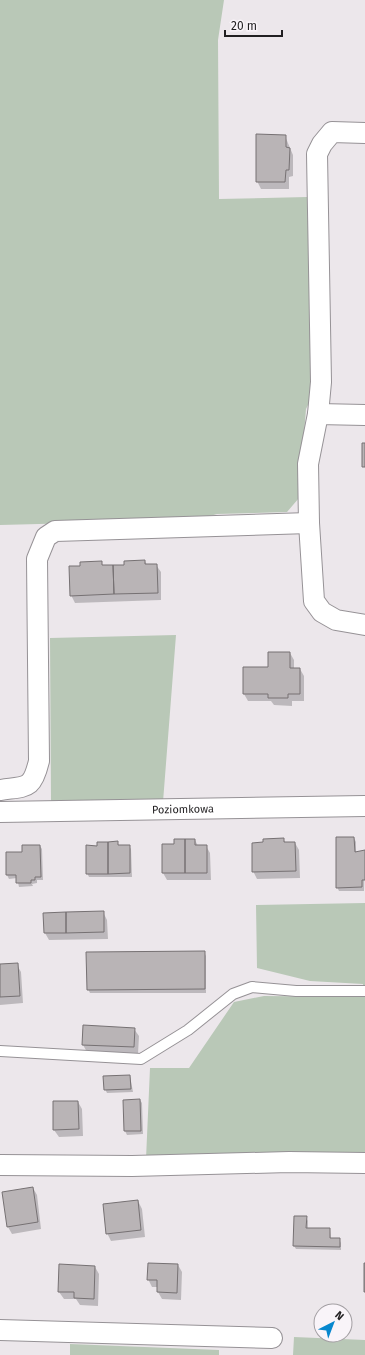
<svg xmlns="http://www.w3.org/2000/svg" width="365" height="1355" font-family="'Fira Sans',sans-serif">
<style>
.green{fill:#b9c8b7}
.shadow{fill:#0003}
.building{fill:#b9b4b6;stroke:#767173}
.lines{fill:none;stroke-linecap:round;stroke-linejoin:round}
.service-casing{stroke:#969296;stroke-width:12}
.minor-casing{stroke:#969296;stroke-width:22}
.service{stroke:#fff;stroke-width:10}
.minor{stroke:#fff;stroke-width:20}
.labels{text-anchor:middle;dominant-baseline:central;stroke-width:3.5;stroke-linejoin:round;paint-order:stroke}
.street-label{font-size:11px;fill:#211f21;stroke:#f9f4f9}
</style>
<rect width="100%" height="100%" fill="#ece7eb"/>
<path class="green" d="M0,0H224L218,40L219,199L307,197L315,391L306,409L299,498L287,512L217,514L196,520L0,525Z
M176,635L163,802L51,803L50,638Z
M365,903V1155L146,1159L150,1068H189L234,1002L264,996L365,997L363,984L310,981L257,968L256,905Z
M294,1337L365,1340V1355H293Z
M70,1344L219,1350V1355H70Z"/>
<path class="shadow" d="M285,136L293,155V176L289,177V189H261L257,181Z
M145,561L147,565H156L161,572V600L75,603L71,595L81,567L101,562L103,566H125Z
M290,653L294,660V669H300L304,676V701H292V706L274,705L271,701H248L244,694L269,668Z
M354,838L356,842V853L365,851L364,891H339L337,887Z
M283,839L286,843H295L299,850L300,878L257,879L253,871Z
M195,840L198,846H206L210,853L211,880H167L163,873L175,846Z
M117,842L119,846H129L131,849L132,877H89L87,873L98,846Z
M40,846L42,849L43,880H37V883L32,884L33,886L19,887L17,878L9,879L7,875L23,853Z
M103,912L107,920L108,939L49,940L45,933Z
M204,952L206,956V993H90L88,989Z
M0,965H17L21,972L23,1003L0,1005Z
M134,1029L139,1036L138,1054L87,1052L83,1045Z
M130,1076L133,1092L107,1093L105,1089Z
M140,1100L142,1103L143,1134L127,1135L125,1131L124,1101Z
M78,1102L82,1109L83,1136L59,1137L54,1130Z
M33,1188L37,1195L41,1229L12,1234L8,1227Z
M138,1201L142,1209L145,1237L111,1241L107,1233Z
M306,1217L308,1221V1229H330L331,1239H339L341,1243V1250L296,1249L294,1246Z
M178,1265L182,1272L181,1300L162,1299L158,1292V1287H152L148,1279Z
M95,1267L99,1274L98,1306L80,1305L76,1299H64L59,1292Z"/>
<path class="building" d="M256,134L286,135V147L290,148L289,170H286L285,182H256Z
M362,443H365V467H362Z
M145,560V564H157L158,593L114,594L113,565H124V561Z
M102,561V565H113L114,594L70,596L69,566H80V562Z
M268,652H290V668H300V694H288V698H268V694H243V667H268Z
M336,837H354L355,852L365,850V880H362V887L336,888Z
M284,838V842H295L296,871L252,872V843L263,842V839Z
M174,839H185V873H162V844H174Z
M185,839H195V845H207V873H185Z
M118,841V845H130V873L108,874V842Z
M97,842H108V874H86V845L97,846Z
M22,845H40L41,877H35V880H31V883H16V875H6V852H22Z
M104,911V932L66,933V912Z
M66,912V933H44L43,913Z
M205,951V989L87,990L86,952Z
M18,963L20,996L0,997V964Z
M83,1025L135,1028L134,1047L82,1045Z
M130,1075L131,1089L104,1090L103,1076Z
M140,1099L141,1131H124L123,1100Z
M53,1101H78L79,1129L53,1130Z
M33,1187L38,1222L7,1227L2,1192Z
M138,1200L141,1230L106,1234L103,1204Z
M294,1216H307L306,1228H330V1238H340V1247L293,1246Z
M148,1263L178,1264L177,1293L157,1292V1280H147Z
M364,1263H365V1292H364Z
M59,1264L95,1266L94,1299L74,1298V1292H58Z"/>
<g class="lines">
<g class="service-casing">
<path id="service" d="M0,1051L141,1059L188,1030L233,994L252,987L296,991H365"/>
</g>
<g class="minor-casing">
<g id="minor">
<path d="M318,414L321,382L317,154L322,144L332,132L365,133"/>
<path d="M365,415L318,414L308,464L309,523L314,601L322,612L336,620L365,625"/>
<path d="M0,790C27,786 32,790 39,761L37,559L46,537L55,531L309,523"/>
<path id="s1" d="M0,812L365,806"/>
<path d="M0,1165L132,1166L289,1162L365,1163"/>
<path d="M0,1330L272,1338"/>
</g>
</g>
<use href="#service" class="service"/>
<use href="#minor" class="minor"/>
</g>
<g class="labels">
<g class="street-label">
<text stroke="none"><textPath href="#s1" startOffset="183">Poziomkowa</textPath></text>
</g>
</g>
<g transform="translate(333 1323) rotate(42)"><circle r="19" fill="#f9f4f9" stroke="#a39fa3"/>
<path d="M0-3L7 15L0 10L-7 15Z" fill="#0787ce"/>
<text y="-6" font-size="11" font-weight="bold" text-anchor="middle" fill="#211f21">N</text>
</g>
<path d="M225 30v6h57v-6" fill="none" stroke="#211f21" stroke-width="2"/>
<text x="231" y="30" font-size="12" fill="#211f21" stroke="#f9f4f9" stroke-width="3" paint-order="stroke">20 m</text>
</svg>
